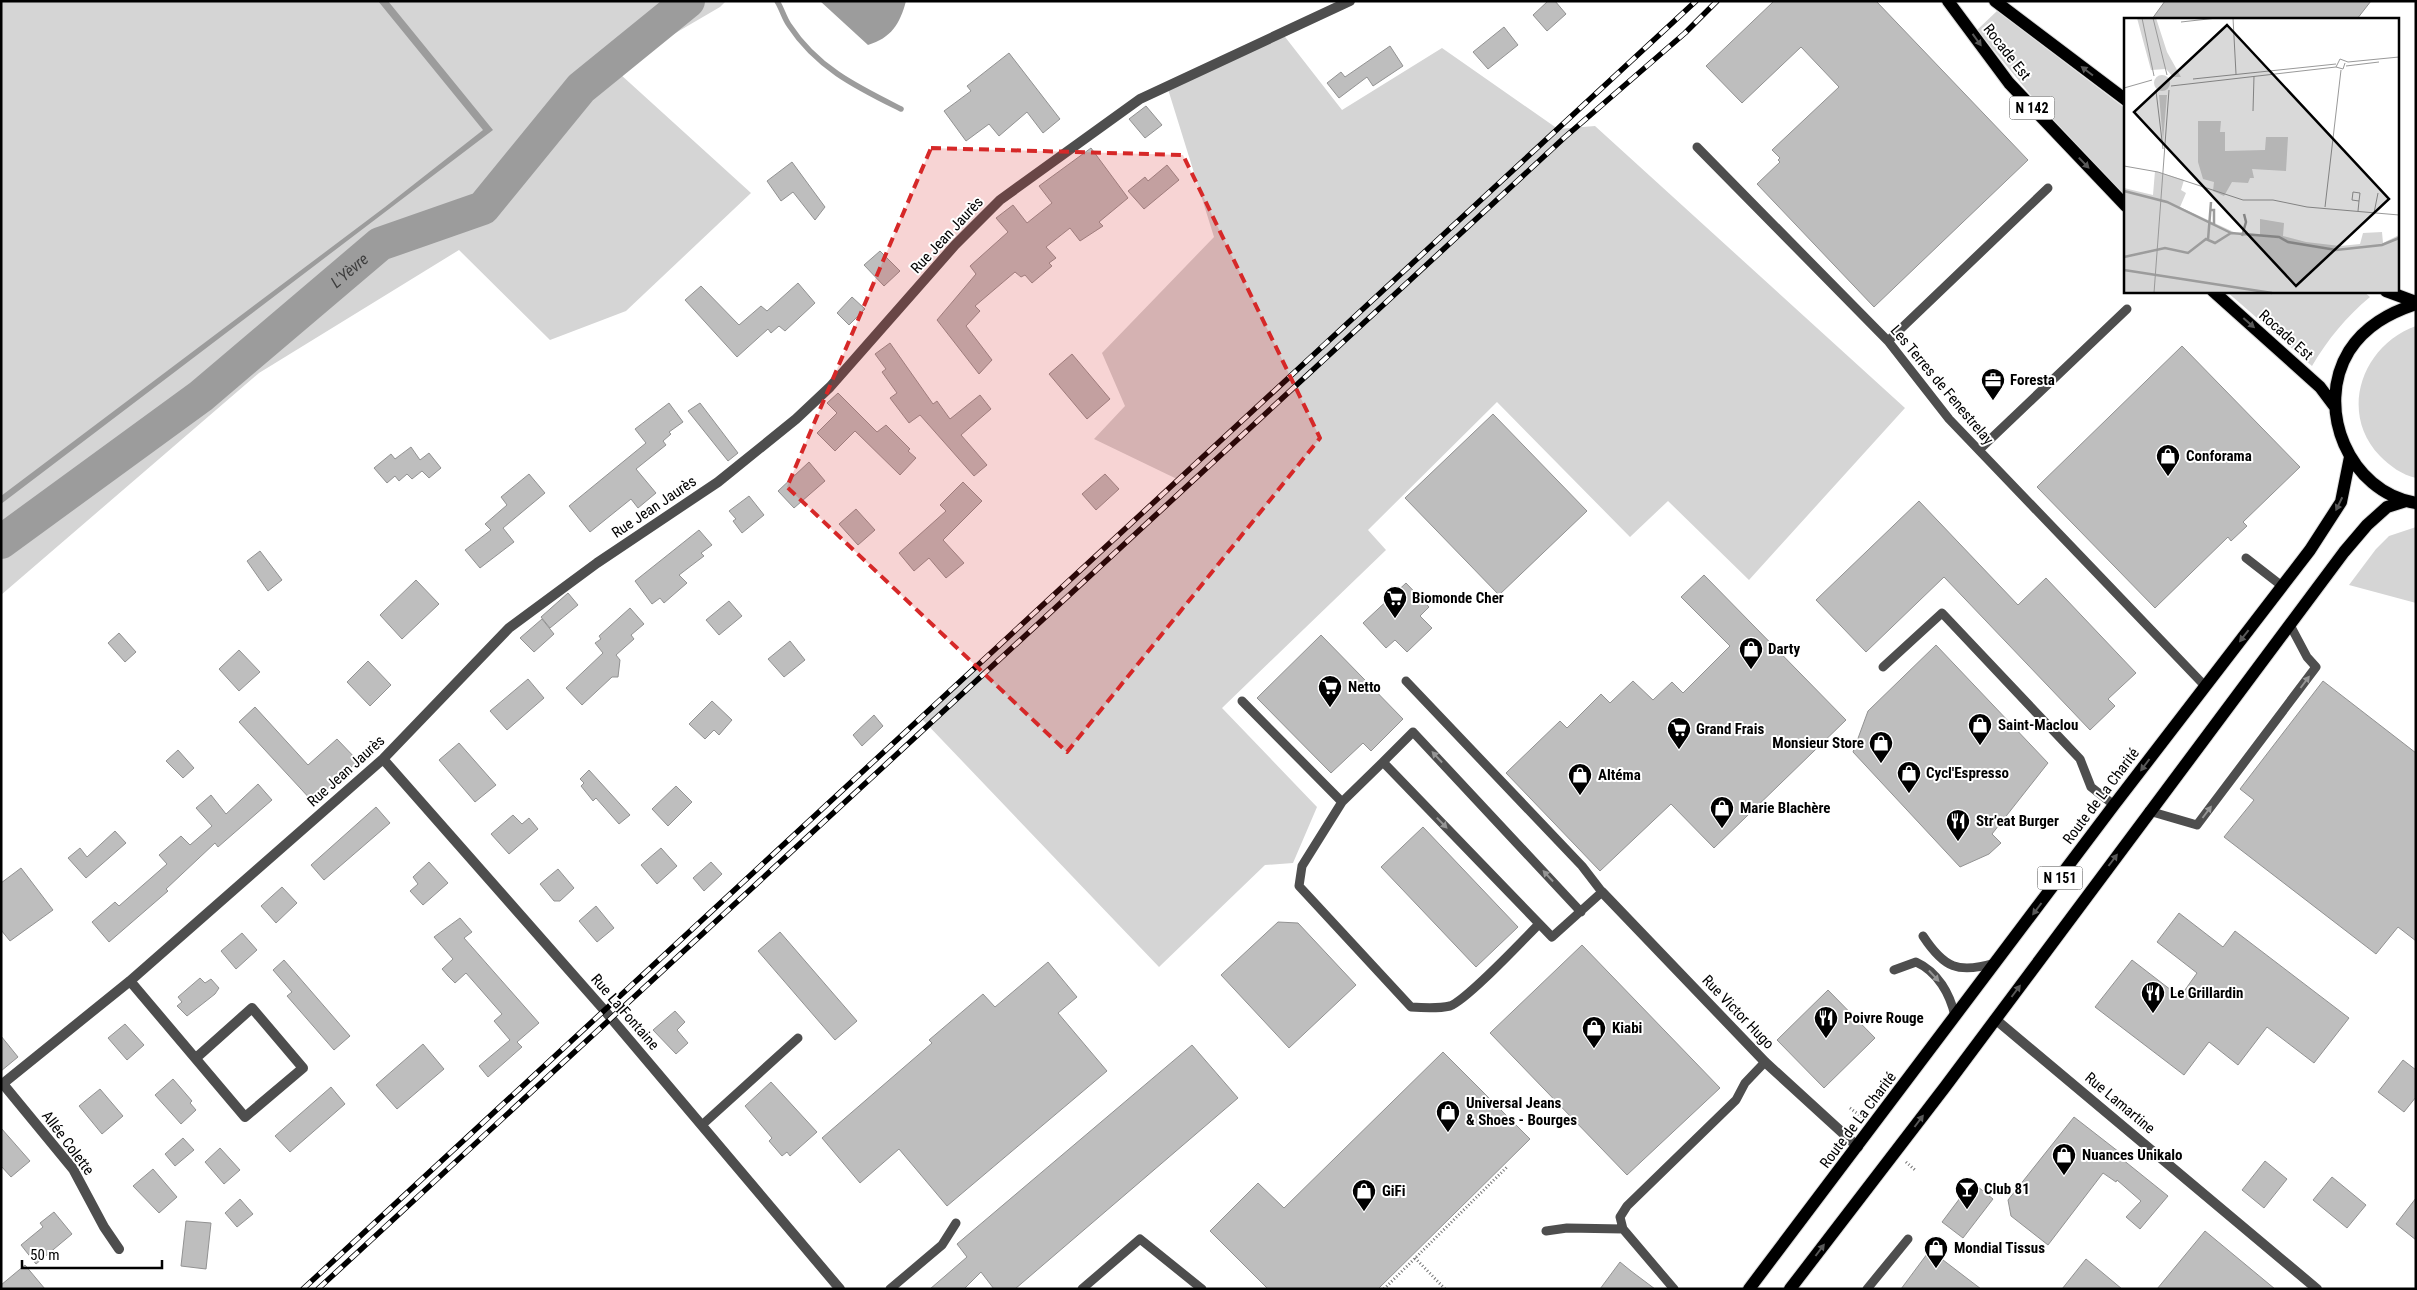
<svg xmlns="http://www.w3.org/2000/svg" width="2417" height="1290" font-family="'Roboto Condensed',sans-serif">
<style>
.green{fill:#d5d5d5}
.water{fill:#9c9c9c}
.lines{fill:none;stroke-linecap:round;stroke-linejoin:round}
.stream{stroke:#9c9c9c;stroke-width:5.5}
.river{stroke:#9c9c9c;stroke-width:34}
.building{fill:#bebebe;stroke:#929292}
.primary-casing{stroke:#dbdbdb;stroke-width:14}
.path{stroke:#707070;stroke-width:3;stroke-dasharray:1 2.5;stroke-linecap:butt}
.lane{stroke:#4e4e4e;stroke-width:9}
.street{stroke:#4e4e4e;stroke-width:10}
.primary{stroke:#000;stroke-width:12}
.rail-casing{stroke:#000;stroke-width:5.5}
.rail{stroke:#fff;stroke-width:4;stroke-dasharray:11;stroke-linecap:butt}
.oneway{fill:#595959}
.oneway2{fill:#959595}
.marked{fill:#d62828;fill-opacity:0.2;stroke:#d62828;stroke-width:4;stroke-dasharray:10 6;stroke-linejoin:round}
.labels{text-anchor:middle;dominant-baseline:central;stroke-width:4;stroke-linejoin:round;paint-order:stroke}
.shield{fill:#fff;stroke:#4c4c4c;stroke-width:1}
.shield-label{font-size:14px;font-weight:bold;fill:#000}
.street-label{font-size:15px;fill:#000;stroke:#fff}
.poi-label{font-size:15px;font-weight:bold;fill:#000;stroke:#fff;text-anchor:start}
.water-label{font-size:16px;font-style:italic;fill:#3d3d3d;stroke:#fff}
.inset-river{fill:none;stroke:#9c9c9c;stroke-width:2.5}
.inset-road{fill:none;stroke:#999;stroke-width:1}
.view{fill:#000;fill-opacity:0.15;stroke:#000;stroke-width:2.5}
.inset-edge{fill:none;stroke:#000;stroke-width:2.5}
</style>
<rect width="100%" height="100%" fill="#fff"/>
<path class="green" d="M1,1H726L720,7L643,52L620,74L751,193L626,311L550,340L459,250L259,373L1,595Z
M1997,11L2126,109V197L2034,99L1977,30Z
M1282,33L1342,110L1442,48L1558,129L1595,126L1905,408L1749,580L1668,501L1630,537L1497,402L1368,530L1386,550L1222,708L1317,807L1293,863L1265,865L1159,967L921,718L1179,480L1094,439L1125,406L1102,353L1214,237L1167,86Z
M2226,291H2363L2370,297C2346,317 2328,339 2312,366Z
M2416,326V478C2402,475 2390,466 2380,456C2338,413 2362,345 2416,326Z
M2416,527V603L2349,585L2376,549L2389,536Z"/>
<path class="water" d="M378,1H388L493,130L1,504V496L385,207L483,130Z
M820,1H906C900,24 891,38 868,45Z"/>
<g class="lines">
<path class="stream" d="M777,1C782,9 784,18 789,25C817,68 857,87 901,109"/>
<path class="river" id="s1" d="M1,542L201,396L380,244L483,208L581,88L688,1"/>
</g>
<path class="building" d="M1548,1H1555L1566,14L1547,31L1533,15Z
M1774,1H1876L2028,160L1874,307L1757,184L1780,162L1778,160L1780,158L1772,150L1839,87L1801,47L1742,103L1706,66Z
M2165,1H2371L2357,19H2152Z
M1504,27L1518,45L1488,69L1473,52Z
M1390,46L1403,66L1373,86L1367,77L1339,98L1327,83L1341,72L1345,77Z
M1009,53L1060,119L1043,133L1027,112L999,136L989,124L966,141L944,111L971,91L967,86Z
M1146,106L1162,125L1145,138L1129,119Z
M1091,148L1128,198L1099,222L1103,226L1080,241L1070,228L1046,247L1056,258L1049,263L1052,266L1032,283L1025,275L1021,277L1015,272L975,306L980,311L966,326L992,360L979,374L937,320L976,274L970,266L1008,232L996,218L1013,205L1027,223L1052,203L1039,186Z
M792,162L825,207L815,220L793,192L781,201L767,181Z
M1167,165L1179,180L1144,209L1128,191L1145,177L1148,181Z
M880,251L900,271L884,286L864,265Z
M798,283L815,303L785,331L779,326L771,333L768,329L737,357L685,300L701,286L739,325L761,306L767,311Z
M852,297L865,309L849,325L837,313Z
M890,343L933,404L937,401L950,419L980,395L991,409L961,435L987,465L974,476L920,415L909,423L890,398L897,393L882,372L886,369L875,354Z
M2182,346L2300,467L2243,522L2247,526L2231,541L2228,537L2155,608L2037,487Z
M1072,354L1110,399L1087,419L1049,374Z
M838,393L877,432L886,425L910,449L908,451L916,458L900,475L855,431L835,451L817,433L837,413L827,403Z
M669,403L683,422L669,432L671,434L663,441L666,445L636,469L656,493L638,508L631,499L590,532L569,506L646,443L635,429Z
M700,403L738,453L728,461L688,411Z
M1493,414L1587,511L1499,595L1405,498Z
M411,447L420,460L429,453L441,468L429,478L422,471L412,479L407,474L399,481L395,476L387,483L374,468L391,454L395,459Z
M809,462L825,481L794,508L778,491Z
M529,474L545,493L503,528L514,542L480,568L465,550L491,530L485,524L507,505L501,497Z
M1105,474L1119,489L1096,510L1082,494Z
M963,482L982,501L943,540L964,563L946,578L929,558L914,571L899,553L946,511L940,505Z
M749,496L764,515L742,533L733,521L736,519L729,511Z
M1919,501L2018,605L2046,578L2136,673L2108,699L2115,706L2090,730L1944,577L1866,652L1816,600Z
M856,509L875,530L858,545L839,524Z
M699,530L712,545L701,553L704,556L679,575L687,583L664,603L660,598L652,604L635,581Z
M260,551L282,580L268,591L247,561Z
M1704,575L1846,720L1714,848L1671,804L1600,871L1506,773L1560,721L1567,728L1601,694L1610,703L1633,681L1653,700L1672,682L1683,693L1730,646L1681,597Z
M416,580L439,604L402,639L380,615Z
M1406,583L1429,607L1420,616L1432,628L1407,652L1395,640L1386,648L1363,623Z
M568,593L578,605L550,628L541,617Z
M729,601L742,616L719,635L706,620Z
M630,608L644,624L631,635L634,639L616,655L620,660L618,677H612L582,705L566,688L603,653L595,643L601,639L599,636Z
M542,619L554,634L534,652L520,638Z
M119,633L136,652L125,662L108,643Z
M1321,635L1403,719L1371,751L1363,743L1331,773L1257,698Z
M790,641L805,660L784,677L768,659Z
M1936,645L2048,763L1992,834L2001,843L1989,854L1960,867L1853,752L1868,711Z
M239,650L260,672L239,691L219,669Z
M368,661L391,685L370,706L347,682Z
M528,679L544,698L507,730L490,711Z
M2323,681L2416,753V941L2398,927L2376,954L2224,837L2254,800L2240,789Z
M712,701L732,720L719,735L714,730L705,739L689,724Z
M255,707L308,765L337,739L358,761L313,802L239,722Z
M874,715L883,726L862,746L853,735Z
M459,743L496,785L475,802L439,760Z
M178,750L194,768L183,778L166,761Z
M589,770L630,815L619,824L596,798L593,801L581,786L584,783L580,779Z
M258,784L272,800L218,847L215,843L166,889L168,891L109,942L92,922L115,902L119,906L167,864L159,855L181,836L190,845L212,826L196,808L211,795L226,814Z
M676,786L692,802L668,826L652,809Z
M376,807L390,823L324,880L311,865Z
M513,815L522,824L529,818L538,829L509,854L491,834Z
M1423,827L1518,927L1476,967L1381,867Z
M115,831L126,843L86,878L68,858L80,848L87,857Z
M661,848L677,866L657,884L641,865Z
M429,862L448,883L423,905L410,891L418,884L413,877Z
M711,862L722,874L704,891L693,878Z
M21,868L53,910L10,941L1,930V883Z
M558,869L574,888L560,901H554L540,884Z
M282,887L297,903L276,923L261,906Z
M596,906L614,928L597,942L579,921Z
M2179,913L2223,947L2235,931L2349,1018L2314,1063L2267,1027L2238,1065L2209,1042L2184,1075L2095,1007L2132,960L2180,997L2197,973L2157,942Z
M460,918L472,932L464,938L539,1023L517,1042L522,1047L488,1077L479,1066L510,1040L494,1021L502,1014L466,973L455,983L448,976L442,969L453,959L434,937Z
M1278,922L1298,923L1356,985L1289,1048L1221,975Z
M780,932L857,1021L835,1040L758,951Z
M242,933L257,950L236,969L221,951Z
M1582,945L1720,1088L1627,1175L1490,1033Z
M284,960L350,1036L334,1050L287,996L292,992L273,970Z
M1048,962L1077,997L1058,1013L1107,1071L947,1206L899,1149L860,1183L822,1138L932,1043L929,1040L983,994L995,1007Z
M200,978L205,983L211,979L219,988L215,994L187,1016L177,1006L182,1002L178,997Z
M1828,990L1875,1038L1824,1088L1777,1040Z
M675,1011L685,1022L677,1030L688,1043L676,1054L653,1030Z
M125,1024L144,1045L127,1060L108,1038Z
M1,1036L18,1057L1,1071Z
M423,1044L444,1069L397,1109L376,1085Z
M1192,1045L1238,1098L1015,1289H994L981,1272L964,1289H930L967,1257L957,1244Z
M1443,1052L1530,1139L1378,1289H1268L1210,1231L1258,1183L1284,1208Z
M2403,1060L2416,1070V1097L2404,1112L2378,1092Z
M173,1079L192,1101L190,1103L196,1110L181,1124L155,1095Z
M771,1082L817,1132L790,1156L787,1152L782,1156L769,1141L772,1138L745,1106Z
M331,1087L345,1104L290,1152L275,1136Z
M100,1089L123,1116L102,1134L79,1106Z
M2074,1117L2119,1152L2117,1155L2168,1196L2140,1229L2126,1217L2141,1201L2117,1180L2116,1182L2103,1173L2048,1245L2011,1216L2008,1200Z
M1,1128L30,1161L11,1177L1,1166Z
M183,1138L194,1150L175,1166L165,1154Z
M220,1148L240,1170L224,1184L205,1162Z
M2265,1161L2287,1179L2264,1208L2242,1190Z
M153,1169L177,1197L159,1213L133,1186Z
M2332,1177L2366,1205L2347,1228L2313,1200Z
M1972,1182L1993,1199L1963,1238L1942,1222Z
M2416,1198V1240L2396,1224Z
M240,1199L253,1214L237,1227L225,1213Z
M54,1212L72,1234L36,1264L21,1245L43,1227L40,1223Z
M186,1221L211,1223L206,1269L181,1266Z
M2205,1231L2275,1289H2157Z
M1930,1250L1981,1289H1901Z
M2086,1259L2122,1289H2062Z
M1620,1262L1631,1271L1655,1289H1600Z
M25,1265L45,1289H1V1285Z"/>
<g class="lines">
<g class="primary-casing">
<path id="primary" d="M1948,1L2009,83L2126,206
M1995,1L2126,100
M2213,291L2320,387L2335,407
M2386,291L2416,302
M2416,304C2389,313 2365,326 2349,351C2314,408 2349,492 2416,503
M1749,1289L2114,805L2310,550L2341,502L2350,457
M1790,1289L1945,1087L2344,552L2367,525L2387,507L2406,501"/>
</g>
<path class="path" d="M1850,1108L1862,1117
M1906,1162L1915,1170
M1415,1258L1445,1289
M1384,1289L1508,1166"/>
<path class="lane" d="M1697,147L1888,341L1949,419L2205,686
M1888,341L2048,188
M1979,450L2127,309
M2246,558L2282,586
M1883,667L1942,613L2080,759L2091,787L2114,805
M1406,681L1582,866L1602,892L1552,937L1383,762L1413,732L1581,912
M1242,701L1342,802L1383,762
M1342,802L1302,866L1299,886L1411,1007C1424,1008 1437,1009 1450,1006C1467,1000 1523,940 1539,924
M2149,811L2197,825L2316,667L2307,657L2290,625
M1923,936C1944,968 1958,974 1995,963
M1894,970L1916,962C1938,972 1950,994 1955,1016
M702,1125L798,1038
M1546,1231L1567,1228L1623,1229
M890,1289L942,1245L956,1223
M1082,1289L1140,1239L1202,1289
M1674,1289L1623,1229L1620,1217L1627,1206L1736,1100L1745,1083L1765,1062
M1867,1289L1908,1239"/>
<path class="street" d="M383,759L605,1011L840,1289
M1602,892L1765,1062L1858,1147
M130,981L245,1117L303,1068L252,1008L196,1058
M1995,1019L2317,1289
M3,1084L73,1169L104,1227L119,1249
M1,1085L130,981L383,759L509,628L597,563L718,482L796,419L830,387L955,245L1000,200L1140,99L1350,1"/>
<use href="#primary" class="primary"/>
<g class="rail-casing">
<path id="rail" d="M303,1289L1696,1
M318,1289L1565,137L1685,33L1717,1"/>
</g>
<use href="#rail" class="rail"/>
</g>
<defs><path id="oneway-solid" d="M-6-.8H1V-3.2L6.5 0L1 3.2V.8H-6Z" transform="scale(1.25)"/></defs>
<g class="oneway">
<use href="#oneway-solid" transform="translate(1977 40) rotate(54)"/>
<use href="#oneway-solid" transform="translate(2087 71) rotate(-143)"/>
<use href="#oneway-solid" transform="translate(2084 163) rotate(46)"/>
<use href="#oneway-solid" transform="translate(2249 323) rotate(41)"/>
<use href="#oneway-solid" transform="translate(2339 504) rotate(116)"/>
<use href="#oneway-solid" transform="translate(2244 636) rotate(128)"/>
<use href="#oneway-solid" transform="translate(2145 765) rotate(127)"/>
<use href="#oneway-solid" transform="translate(2113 860) rotate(-53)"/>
<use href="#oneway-solid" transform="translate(2037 909) rotate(127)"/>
<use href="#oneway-solid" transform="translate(2016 991) rotate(-53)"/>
<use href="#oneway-solid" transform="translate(1919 1121) rotate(-53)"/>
<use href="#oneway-solid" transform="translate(1820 1250) rotate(-53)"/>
</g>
<g class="oneway2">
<use href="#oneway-solid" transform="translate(2305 682) rotate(-53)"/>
<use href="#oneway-solid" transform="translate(1437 757) rotate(-133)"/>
<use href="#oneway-solid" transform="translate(2207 812) rotate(-53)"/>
<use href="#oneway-solid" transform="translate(1442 823) rotate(46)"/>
<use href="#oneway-solid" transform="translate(1548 876) rotate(-133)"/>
<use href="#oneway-solid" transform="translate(1934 976) rotate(47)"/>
</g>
<path class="marked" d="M931,148L1183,155L1320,438L1067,752L787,487Z"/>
<defs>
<g id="office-pin" transform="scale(1.25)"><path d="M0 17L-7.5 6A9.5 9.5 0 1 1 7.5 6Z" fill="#000" stroke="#fff"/><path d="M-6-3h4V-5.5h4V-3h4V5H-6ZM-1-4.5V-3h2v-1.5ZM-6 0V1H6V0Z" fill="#fff"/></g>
<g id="shop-pin" transform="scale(1.25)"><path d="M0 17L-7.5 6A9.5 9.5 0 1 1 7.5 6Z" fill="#000" stroke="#fff"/><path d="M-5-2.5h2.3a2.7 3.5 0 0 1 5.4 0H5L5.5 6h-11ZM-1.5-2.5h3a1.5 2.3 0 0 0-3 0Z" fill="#fff"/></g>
<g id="supermarket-pin" transform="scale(1.25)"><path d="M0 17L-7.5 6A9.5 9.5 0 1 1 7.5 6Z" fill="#000" stroke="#fff"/><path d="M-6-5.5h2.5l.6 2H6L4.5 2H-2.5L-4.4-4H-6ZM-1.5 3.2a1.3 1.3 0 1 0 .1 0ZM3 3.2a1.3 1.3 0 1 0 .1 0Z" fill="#fff"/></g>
<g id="restaurant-pin" transform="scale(1.25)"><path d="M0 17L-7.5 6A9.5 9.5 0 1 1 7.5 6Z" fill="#000" stroke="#fff"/><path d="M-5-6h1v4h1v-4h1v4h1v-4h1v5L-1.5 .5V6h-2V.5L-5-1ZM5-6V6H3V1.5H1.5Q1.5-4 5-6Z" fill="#fff"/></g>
<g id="bar-pin" transform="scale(1.25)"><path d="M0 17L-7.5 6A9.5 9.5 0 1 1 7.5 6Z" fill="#000" stroke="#fff"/><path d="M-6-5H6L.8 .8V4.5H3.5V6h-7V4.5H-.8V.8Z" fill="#fff"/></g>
</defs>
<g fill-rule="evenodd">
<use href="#office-pin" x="1993" y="380"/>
<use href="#shop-pin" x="2168" y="456"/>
<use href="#supermarket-pin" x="1395" y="598"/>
<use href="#shop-pin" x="1751" y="649"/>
<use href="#supermarket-pin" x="1330" y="687"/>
<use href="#shop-pin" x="1980" y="725"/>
<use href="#supermarket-pin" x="1679" y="729"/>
<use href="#shop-pin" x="1881" y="743"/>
<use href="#shop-pin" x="1909" y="773"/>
<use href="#shop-pin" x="1580" y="775"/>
<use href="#shop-pin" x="1722" y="808"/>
<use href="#restaurant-pin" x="1958" y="821"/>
<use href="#restaurant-pin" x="2153" y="993"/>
<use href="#restaurant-pin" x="1826" y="1018"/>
<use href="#shop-pin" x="1594" y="1028"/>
<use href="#shop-pin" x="1448" y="1112"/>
<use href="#shop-pin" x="2064" y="1155"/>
<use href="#bar-pin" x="1967" y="1189"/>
<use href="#shop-pin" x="1364" y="1191"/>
<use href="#shop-pin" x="1936" y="1248"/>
</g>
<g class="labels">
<g class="shield">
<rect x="2009.5" y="96.5" width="45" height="23" rx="4"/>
<rect x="2037.5" y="866.5" width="45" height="23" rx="4"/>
</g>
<g class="shield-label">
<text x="2032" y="108">N 142</text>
<text x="2060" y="878">N 151</text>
</g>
<g class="street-label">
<text transform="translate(2007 52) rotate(52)">Rocade Est</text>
<text transform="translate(947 235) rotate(-47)">Rue Jean Jaurès</text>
<text transform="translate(2286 335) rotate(42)">Rocade Est</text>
<text transform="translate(1942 385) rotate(50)">Les Terres de Fenestrelay</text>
<text transform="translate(654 507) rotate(-34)">Rue Jean Jaurès</text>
<text transform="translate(346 771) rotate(-42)">Rue Jean Jaurès</text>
<text transform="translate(2101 796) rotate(-53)">Route de La Charité</text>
<text transform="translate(625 1012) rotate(49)">Rue La Fontaine</text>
<text transform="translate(1738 1012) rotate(46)">Rue Victor Hugo</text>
<text transform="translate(2120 1103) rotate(40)">Rue Lamartine</text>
<text transform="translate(1858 1120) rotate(-53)">Route de La Charité</text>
<text transform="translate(68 1143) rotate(53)">Allée Colette</text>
</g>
<g class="poi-label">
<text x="2010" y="380">Foresta</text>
<text x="2186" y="456">Conforama</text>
<text x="1412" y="598">Biomonde Cher</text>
<text x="1768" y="649">Darty</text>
<text x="1348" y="687">Netto</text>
<text x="1998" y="725">Saint-Maclou</text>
<text x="1696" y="729">Grand Frais</text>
<text x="1864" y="743" text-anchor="end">Monsieur Store</text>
<text x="1926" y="773">Cycl'Espresso</text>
<text x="1598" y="775">Altéma</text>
<text x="1740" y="808">Marie Blachère</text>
<text x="1976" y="821">Str’eat Burger</text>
<text x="2170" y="993">Le Grillardin</text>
<text x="1844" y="1018">Poivre Rouge</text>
<text x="1612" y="1028">Kiabi</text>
<text x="1466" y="1103">Universal Jeans<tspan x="1466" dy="17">&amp; Shoes - Bourges</tspan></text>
<text x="2082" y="1155">Nuances Unikalo</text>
<text x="1984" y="1189">Club 81</text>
<text x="1382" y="1191">GiFi</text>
<text x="1954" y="1248">Mondial Tissus</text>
</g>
<g class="water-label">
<text stroke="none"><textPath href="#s1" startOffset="442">L'Yèvre</textPath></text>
</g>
</g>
<g transform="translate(2124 18)">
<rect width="275" height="275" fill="#fff"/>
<path d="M13,0H32L43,34L57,59H49L42,51L27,52ZM30 65a8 8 0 1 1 16 0a8 8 0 1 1-16 0ZM35,77H43L39,123ZM74,103H97L96,114H101V133L141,132L142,119H164L162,153L128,151L130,160H126L124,165L108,164L100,178L89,173L90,164L79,161L74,144ZM31,153L60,162L57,172L62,175L56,189L112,215L136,218V201L160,205L159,218L182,224L216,228L236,226L239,215L258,214L259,225L275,217V275H0V170L29,177Z" fill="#d5d5d5"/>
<path class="inset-river" d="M0,173L43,184L107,215M86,192H90V207M118,218L122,204L120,196M84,222L87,184M0,239L41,230L64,235L82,221L91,225L107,215L155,219L164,224L212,232L258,227L275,220M0,252L148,275"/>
<path class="inset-road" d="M18,0L30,58M29,0L43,57M109,0L112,56M57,4L93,0M221,45L219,51L212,49L216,41L224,44L275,39M222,48L255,44M69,61L212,46M47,68L212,49M0,70L28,62M32,73L39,131M129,93L130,58M0,148L34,154L119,182H149L183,189L275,197M201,189L217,52M234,193L235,183L236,175L229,174L228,182L235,183M250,195L254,175M30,275L45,72"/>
<path class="view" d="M103,7L265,181L172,268L10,94Z"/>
<rect width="275" height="275" class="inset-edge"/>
</g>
<rect width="2417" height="1290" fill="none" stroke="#000000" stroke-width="5"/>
<path d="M22 1260v8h140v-8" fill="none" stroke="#000000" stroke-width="2.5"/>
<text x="30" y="1260" font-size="15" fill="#000000" stroke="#ffffff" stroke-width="4" paint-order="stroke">50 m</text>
</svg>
